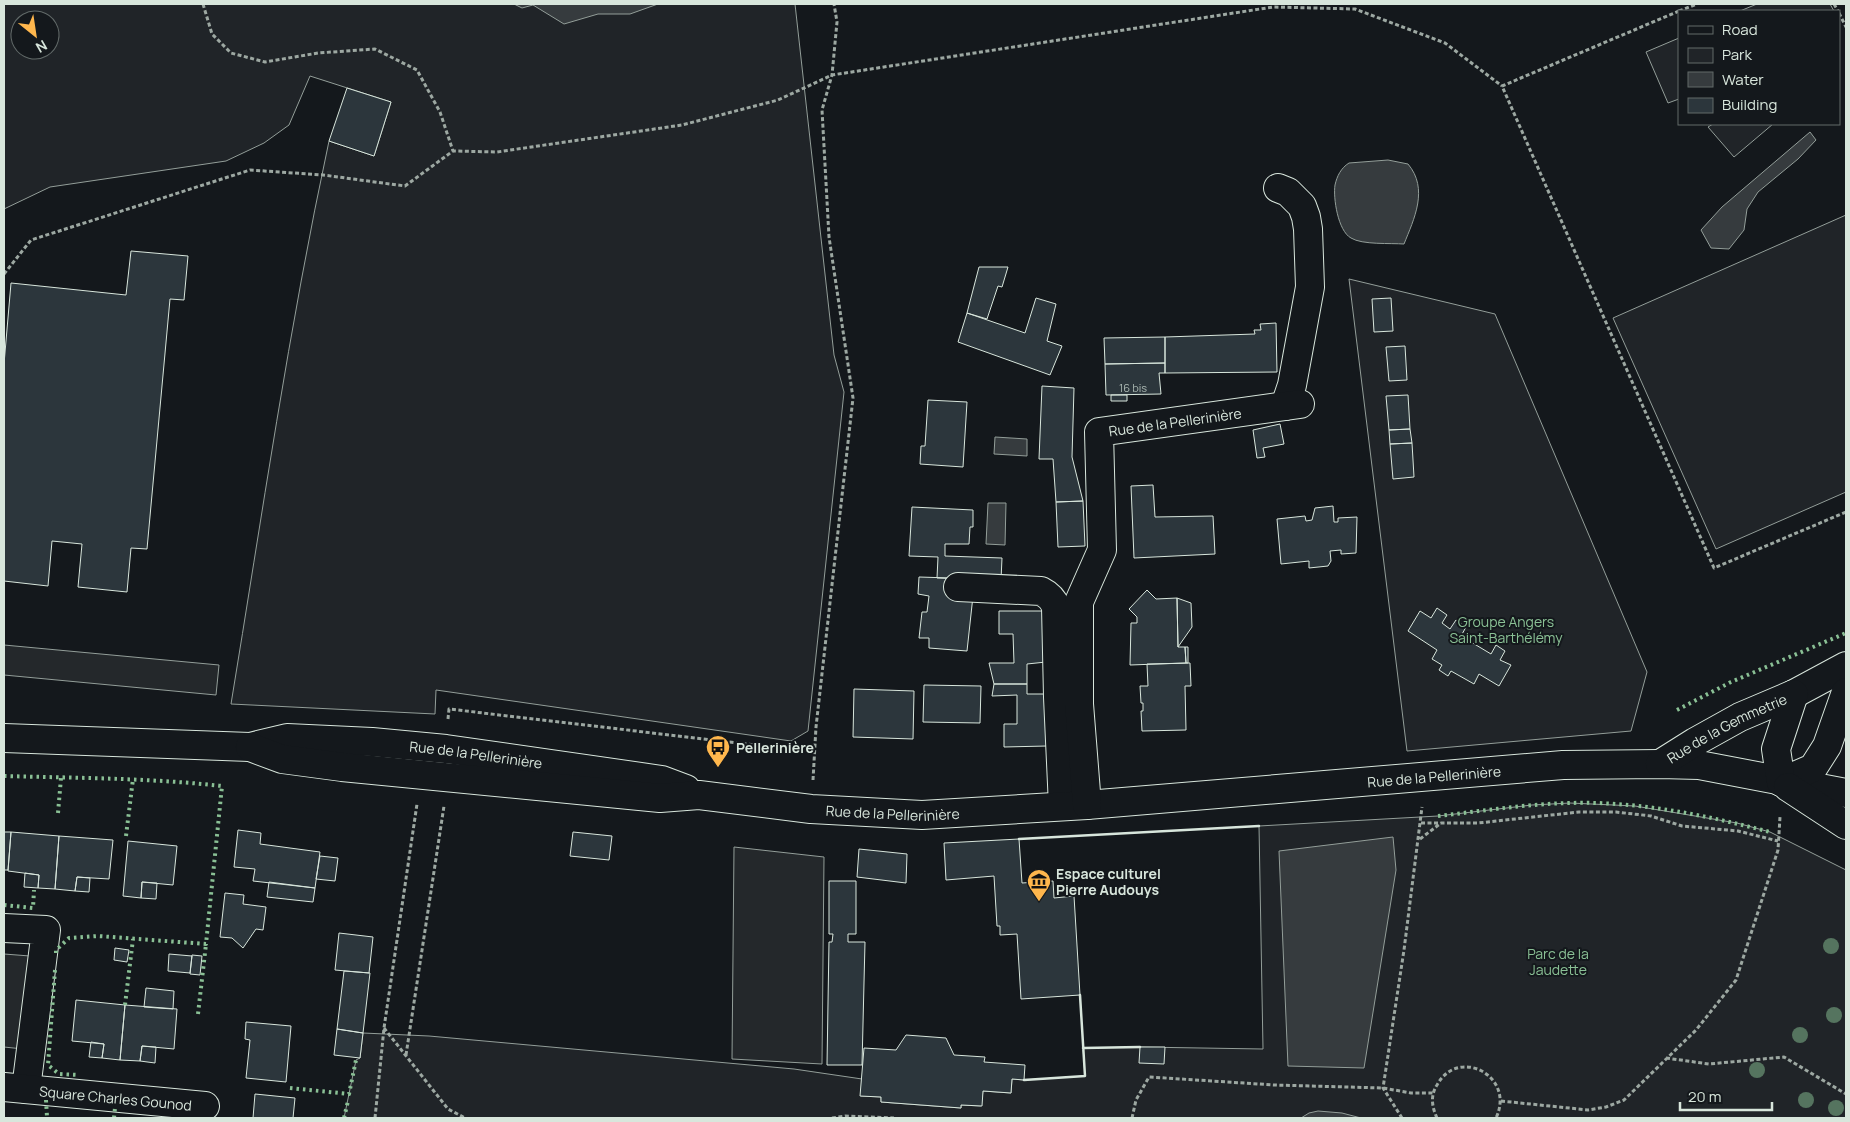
<svg xmlns="http://www.w3.org/2000/svg" width="1850" height="1122" font-family="Manrope,sans-serif">
<style>
.green{fill:#202428;stroke:#939e99;fill-rule:evenodd}
.parking{fill:#24282b;stroke:#939e99}
.water{fill:#363b3e;stroke:#939e99}
.building{fill:#2c363c;stroke:#d8e6dc}
.lines{fill:none;stroke-linecap:round;stroke-linejoin:round}
.minor-casing{stroke:#d8e6dc;stroke-width:30}
.path{stroke:#9da8a2;stroke-width:3;stroke-dasharray:4 2.5;stroke-linecap:butt}
.minor{stroke:#14181c;stroke-width:28}
.hedge{stroke:#8ac095;stroke-width:4;stroke-dasharray:2.5 4;stroke-linecap:butt}
.wall{stroke:#d8e6dc;stroke-width:2.5}
.tree{fill:#55745f}
.labels{text-anchor:middle;dominant-baseline:central;stroke-width:4;stroke-linejoin:round;paint-order:stroke}
.number-label{font-size:11px;fill:#adbab4}
.street-label{font-size:14px;fill:#d8e6dc;stroke:#14181c}
.park-label{font-size:14px;fill:#8ac095;stroke:#14181c}
.poi-label{font-size:14px;font-weight:bold;fill:#d8e6dc;stroke:#14181c;text-anchor:start}
</style>
<rect width="100%" height="100%" fill="#14181c"/>
<path class="green" d="M4,4H795L834,355L844,392L808,731L791,741L436,690L435,714L231,704C262,516 289,327 329,141L374,156L391,102L310,76L289,125L264,143L226,161L50,187L4,209ZM20,20H50V50H20Z
M1757,4H1830L1834,11H1740Z
M1679,38V99L1668,103L1646,52Z
M1713,124H1773L1734,157L1708,127Z
M1846,215V492L1716,549L1613,318Z
M1349,279L1495,314L1647,672L1631,731L1407,751Z
M1570,803L1635,806L1737,823L1770,832L1846,870V1118H344L356,1060L360,1058L363,1033L429,1036L794,1069L862,1079L861,1096L881,1097V1102L961,1108V1105L981,1106L983,1091L1011,1093L1012,1079L1024,1080L1085,1076L1083,1048L1140,1047L1263,1049L1259,826L1438,816L1532,805Z"/>
<path class="parking" d="M4,645L219,665L216,695L4,675Z
M734,847L824,857L822,1064L732,1059Z
M4,954L30,956L23,1049L4,1047Z"/>
<path class="water" d="M514,4H658L630,14H598L564,24L533,5L522,8Z
M1810,132L1816,140L1798,159L1758,192L1747,209L1744,230L1729,249L1711,248L1701,230L1722,207Z
M1388,160L1408,164C1429,189 1414,219 1404,244C1391,243 1362,245 1351,238C1338,231 1333,198 1335,185C1337,176 1341,168 1349,163Z
M995,437L1027,439V456L994,454Z
M988,503H1006L1005,545L986,544Z
M1393,837L1396,870L1364,1068L1288,1066L1279,851Z
M1318,1111L1342,1113L1361,1118H1301L1309,1113Z"/>
<path class="building" d="M347,88L391,102L374,156L329,141Z
M131,251L188,256L184,300L170,299L147,549L131,548L127,592L78,587L82,544L52,541L48,586L4,581V364L11,283L126,295Z
M979,267H1008L1002,287L998,286L987,319L967,313Z
M1036,298L1056,304L1047,341L1062,346L1050,375L958,342L967,313L1025,333Z
M1391,298L1393,331L1374,332L1372,299Z
M1276,323L1277,372L1165,373V337L1255,334L1254,330H1261L1260,324Z
M1165,337V363L1105,364L1104,338Z
M1405,346L1407,380L1389,381L1386,347Z
M1165,363V373H1159L1161,394L1106,395L1105,364Z
M1042,386L1074,388L1072,457L1083,501L1056,502L1053,459H1039Z
M1111,395H1127V401H1111Z
M1408,395L1410,429L1389,430L1386,396Z
M928,400L967,402L963,467L920,464L921,446H925Z
M1280,424L1284,444L1263,448L1265,457L1257,458L1253,430Z
M1410,429L1412,443L1390,444L1389,430Z
M1412,443L1414,477L1393,479L1390,444Z
M1153,485L1155,517L1213,516L1215,554L1134,558L1131,486Z
M1083,501L1085,546L1058,547L1056,502Z
M1333,506L1334,522H1338V518L1357,517L1356,553L1341,554V550L1330,551L1331,561L1328,566L1309,568V561L1281,564L1277,519L1305,516L1306,521L1312,520L1315,508Z
M912,507L973,510V527H970L969,544H945V556L1002,558L1001,580L937,578L938,557L909,556Z
M919,577L951,578L973,596L967,651L929,648V638H919L922,612H927L929,596L918,594Z
M1147,590L1156,599L1177,598L1178,647H1185L1186,663L1130,665L1131,623H1137V617L1129,609Z
M1177,598L1191,603L1192,627L1178,647Z
M1437,608L1447,615L1442,623L1450,629L1456,620L1466,627L1461,636L1491,654L1496,645L1505,651L1500,660L1511,665L1499,686L1479,674L1474,684L1451,671L1448,676L1439,670L1442,665L1432,659L1437,650L1408,631L1420,611L1431,618Z
M999,611H1045L1046,662L1027,664V684H994L989,663H1014L1013,634H999Z
M1185,647H1188V663H1186Z
M1190,663L1191,686H1185L1186,730L1142,731L1141,711H1143V703H1141L1140,686H1148L1147,664Z
M994,684H1027V694H1046L1047,746L1004,747V724H1017V695L992,696Z
M924,685L981,686L980,723L923,722Z
M854,689L914,691L913,739L853,737Z
M238,830L261,833L260,844L320,852L315,888L253,881L255,869L234,867Z
M4,832H11L8,870H4Z
M11,832L59,836L55,889L38,888L39,875L8,871Z
M573,832L612,836L609,860L570,856Z
M59,836L113,840L109,879L77,877L75,891L55,889Z
M1019,839L1022,883L1053,881L1054,898L1074,896L1080,995L1021,999L1017,934L1000,935V926H997L994,876L946,880L944,843Z
M128,841L177,846L173,885L142,882L141,898L123,896Z
M859,849L907,854L906,883L857,877Z
M320,856L338,858L335,881L316,879Z
M25,873L39,875L38,888L24,887Z
M77,877L90,878L89,892L75,891Z
M829,881H856V934H848V942H865L862,1065H827L829,942H832L833,934H829Z
M142,882L157,883L156,899L141,898Z
M269,882L315,888L313,902L267,897Z
M225,893L244,895L243,904L266,907L263,930L256,929L243,948L232,938L220,937Z
M339,933L373,937L369,973L335,970Z
M115,948L129,950L127,962L114,960Z
M169,954L192,956L190,973L168,971Z
M192,955L202,956L200,975L190,974Z
M344,971L370,973L363,1033L337,1029Z
M146,988L174,991L173,1009L144,1007Z
M76,1000L125,1005L120,1060L102,1058L104,1044L72,1041Z
M125,1005L177,1009L174,1049L142,1046L140,1061L120,1060Z
M246,1022L291,1026L286,1082L246,1078L250,1040L245,1039Z
M337,1029L363,1033L360,1058L334,1055Z
M906,1035L946,1038L954,1055L985,1057L984,1062L1025,1065L1024,1080L1012,1079L1011,1093L983,1091L982,1106L961,1105V1108L881,1102V1097L860,1096L864,1048L896,1050Z
M91,1042L104,1044L102,1058L89,1057Z
M142,1046L156,1047L155,1063L140,1061Z
M1140,1047H1165L1164,1064L1139,1063Z
M255,1094L295,1098L293,1118H253Z"/>
<g class="lines">
<g class="minor-casing">
<g id="minor">
<path d="M1278,188L1288,192L1302,206L1306,217L1308,229L1310,287L1292,385L1285,406"/>
<path d="M958,587L1041,591C1049,595 1053,599 1056,607L1058,697L1063,806"/>
<path id="s1" d="M4,738L250,747L287,738L372,742L446,749L662,780L686,789"/>
<path id="s2" d="M250,747L282,759L342,767L660,798L699,795L811,809L922,815L1087,805L1563,765L1660,764L1699,765L1846,793"/>
<path id="s3" d="M1660,764L1695,742L1740,717L1794,694L1846,666"/>
<path d="M1781,782L1813,768L1827,746L1846,692"/>
<path d="M1781,782L1776,749L1794,694"/>
<path d="M1788,787L1846,825"/>
<path id="s4" d="M1087,805L1079,704V602L1102,550L1099,432L1300,404"/>
<path d="M4,928L46,930L26,1089"/>
<path id="s5" d="M4,1087L205,1106"/>
</g>
</g>
<path class="path" d="M203,4L212,34L231,53L265,62L318,53L375,49L417,70L440,112L453,151
M1834,4L1838,11
M1679,11L1502,86L1714,568L1846,512
M1679,11L1697,4
M1839,13L1846,27
M4,274L31,240L250,170L323,175L405,186L453,151L497,152L682,125L778,100L832,75L1273,7L1355,9L1445,43L1502,86
M448,719L449,709L814,752
M813,780L816,727L853,398L829,237L822,110L832,75L837,22L834,4
M1421,823H1478L1579,812H1616L1651,816L1682,826L1738,831L1778,841
M1420,839L1441,823
M384,1028L448,1109L465,1118
M406,1055L444,806
M1666,1058L1709,1064L1784,1057L1846,1094
M1501,1101L1588,1110L1606,1107L1624,1100L1696,1030L1736,980L1778,850L1780,817
M375,1118L384,1028L417,804
M832,1118L845,1116L894,1118
M1132,1118L1136,1100L1149,1077L1274,1085L1383,1088L1411,1093H1433
M1402,1118L1383,1088L1404,950L1422,807
M1437,1118C1432,1107 1430,1096 1437,1085C1458,1046 1516,1076 1496,1118"/>
<use href="#minor" class="minor"/>
<path class="hedge" d="M1677,710L1731,682L1846,633
M4,776C77,778 150,778 222,786L206,944L98,936L69,938L56,950V953
M58,813L61,778
M1438,816C1482,811 1526,804 1570,803C1637,801 1705,815 1770,832
M126,836L133,779
M4,905L33,908L34,890
M55,970L48,1065L59,1074L79,1075
M125,1005L133,939
M198,1014L206,944
M290,1088L349,1094L356,1060
M46,1100L47,1117
M114,1118L115,1108
M344,1118L348,1101"/>
<path class="wall" d="M1019,839L1259,826
M1083,1048L1140,1047
M1024,1080L1085,1076L1080,995"/>
</g>
<g class="tree">
<circle cx="1831" cy="946" r="8"/>
<circle cx="1834" cy="1015" r="8"/>
<circle cx="1800" cy="1035" r="8"/>
<circle cx="1757" cy="1070" r="8"/>
<circle cx="1806" cy="1100" r="8"/>
<circle cx="1836" cy="1108" r="8"/>
</g>
<defs>
<g id="bus-pin" transform="scale(1.25)"><path d="M0 17L-7.5 6A9.5 9.5 0 1 1 7.5 6Z" fill="#ffb74d" stroke="#14181c"/><path d="M-5-6H5V4H4V6H2V4H-2V6H-4V4H-5ZM-3.5-4V0h7V-4ZM-3.5 1.2v1.5H-2V1.2ZM2 1.2v1.5H3.5V1.2Z" fill="#111"/></g>
<g id="museum-pin" transform="scale(1.25)"><path d="M0 17L-7.5 6A9.5 9.5 0 1 1 7.5 6Z" fill="#ffb74d" stroke="#14181c"/><path d="M0-6L6-3V-2H-6V-3ZM-5-1h2V3h-2ZM-1-1h2V3h-2ZM3-1h2V3H3ZM-6 4H6V6H-6Z" fill="#111"/></g>
</defs>
<g fill-rule="evenodd">
<use href="#bus-pin" x="718" y="747"/>
<use href="#museum-pin" x="1039" y="881"/>
</g>
<g class="labels">
<g class="number-label">
<text x="1133" y="387">16 bis</text>
</g>
<g class="street-label">
<text stroke="none"><textPath href="#s4" startOffset="455">Rue de la Pellerinière</textPath></text>
<text stroke="none"><textPath href="#s3" startOffset="76">Rue de la Gemmetrie</textPath></text>
<text stroke="none"><textPath href="#s1" startOffset="474">Rue de la Pellerinière</textPath></text>
<text stroke="none"><textPath href="#s2" startOffset="1191">Rue de la Pellerinière</textPath></text>
<text stroke="none"><textPath href="#s2" startOffset="648">Rue de la Pellerinière</textPath></text>
<text stroke="none"><textPath href="#s5" startOffset="112">Square Charles Gounod</textPath></text>
</g>
<g class="park-label">
<text x="1506" y="621">Groupe Angers<tspan x="1506" dy="16">Saint-Barthélémy</tspan></text>
<text x="1558" y="953">Parc de la<tspan x="1558" dy="16">Jaudette</tspan></text>
</g>
<g class="poi-label">
<text x="736" y="747">Pellerinière</text>
<text x="1056" y="873">Espace culturel<tspan x="1056" dy="16">Pierre Audouys</tspan></text>
</g>
</g>
<rect width="1850" height="1122" fill="none" stroke="#d8e6dc" stroke-width="10"/>
<rect x="1678" y="10" width="162" height="115" fill="#14181c" stroke="#626a69"/>
<rect x="1688" y="26" width="25" height="8" fill="#14181c" stroke="#626a69"/>
<text x="1722" y="35" font-size="15" fill="#d8e6dc">Road</text>
<rect x="1688" y="48" width="25" height="15" fill="#202428" stroke="#626a69"/>
<text x="1722" y="60" font-size="15" fill="#d8e6dc">Park</text>
<rect x="1688" y="72" width="25" height="15" fill="#363b3e" stroke="#626a69"/>
<text x="1722" y="85" font-size="15" fill="#d8e6dc">Water</text>
<rect x="1688" y="98" width="25" height="15" fill="#2c363c" stroke="#626a69"/>
<text x="1722" y="110" font-size="15" fill="#d8e6dc">Building</text>
<g transform="translate(35 35) rotate(150)"><circle r="24" fill="#14181c" stroke="#626a69"/>
<path d="M0-4L9 19L0 12L-9 19Z" fill="#ffb74d"/>
<text y="-8" font-size="14" font-weight="bold" text-anchor="middle" fill="#d8e6dc">N</text>
</g>
<path d="M1680 1102v8h92v-8" fill="none" stroke="#d8e6dc" stroke-width="2.5"/>
<text x="1688" y="1102" font-size="15" fill="#d8e6dc" stroke="#14181c" stroke-width="4" paint-order="stroke">20 m</text>
</svg>
